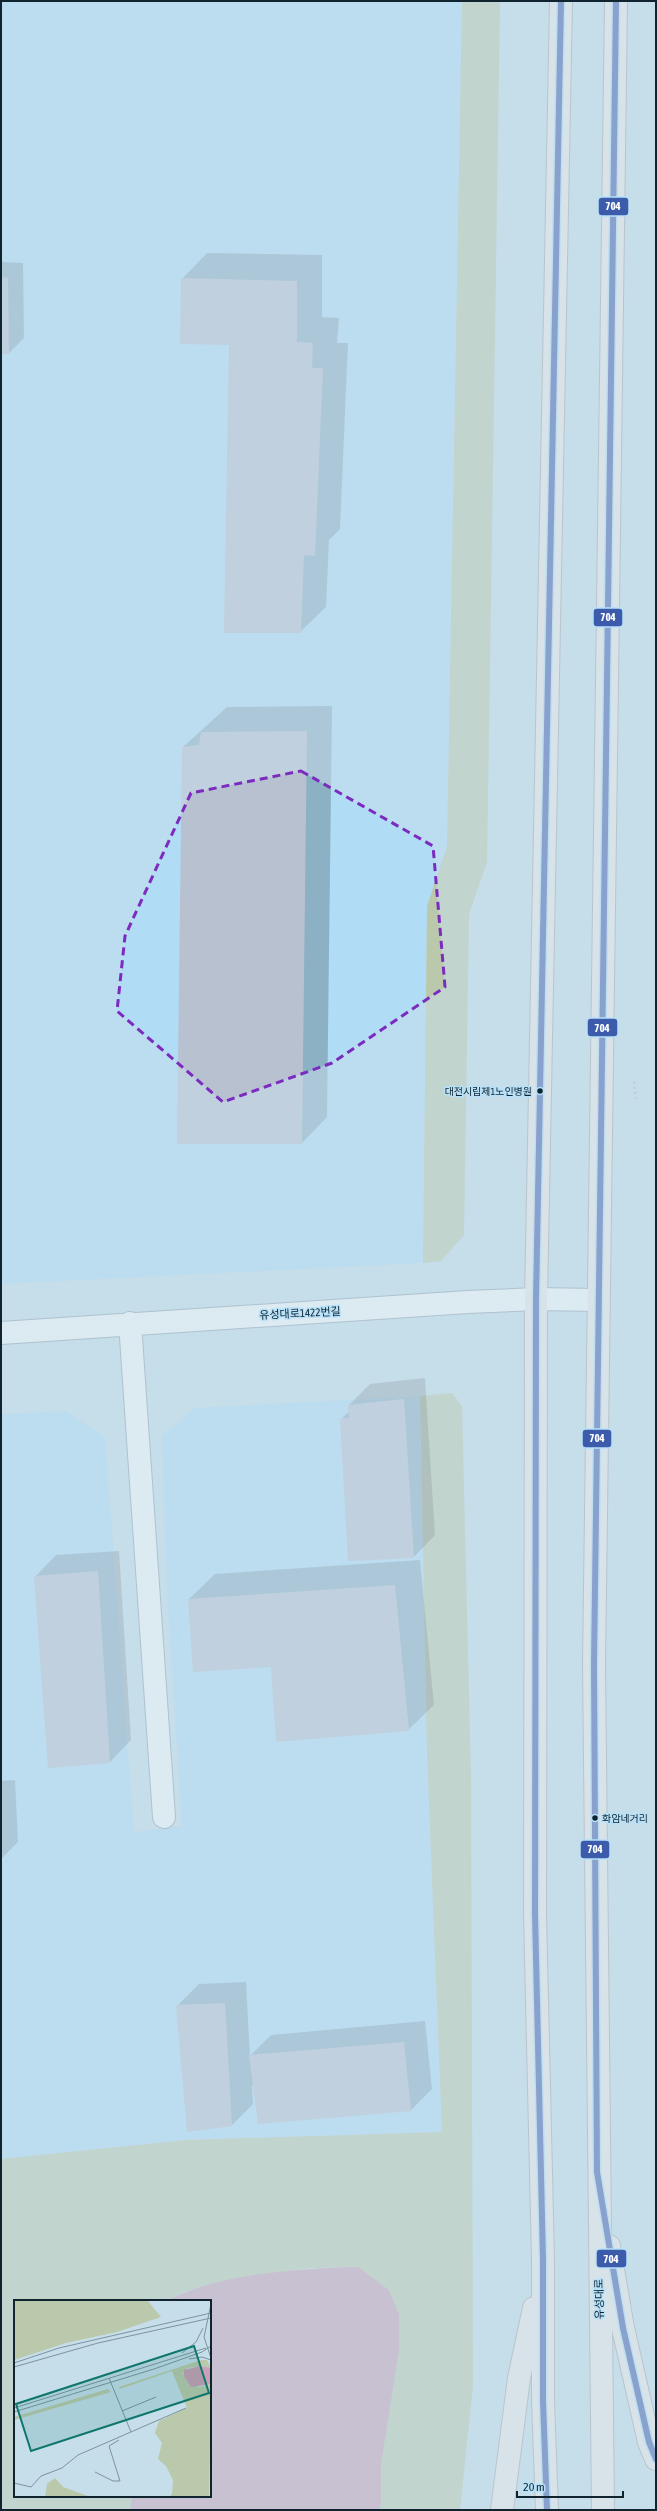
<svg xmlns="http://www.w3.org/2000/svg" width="657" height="2511" font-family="'Asap Condensed','Noto Sans KR',sans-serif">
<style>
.built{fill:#b0dcf5}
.green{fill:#bac9ab}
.water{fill:#ca9fb7}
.shadow{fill:#0003}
.building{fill:#b8c1d0}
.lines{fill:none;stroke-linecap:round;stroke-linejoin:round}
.minor-casing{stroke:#90a4af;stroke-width:24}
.major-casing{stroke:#a7a9a9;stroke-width:24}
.path{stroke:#b5bfc4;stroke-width:2.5;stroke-dasharray:2 3;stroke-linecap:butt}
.minor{stroke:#f6fafc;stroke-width:22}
.major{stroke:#eceae8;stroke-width:22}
.bus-1-casing{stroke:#b7e1f9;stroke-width:9}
.bus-1{stroke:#3d5bab;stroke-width:6}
.marked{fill:none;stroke:#7b2cbf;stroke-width:3;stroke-dasharray:8 5;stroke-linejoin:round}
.bus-dot{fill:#0f242f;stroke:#b7e1f9;stroke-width:1.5}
.labels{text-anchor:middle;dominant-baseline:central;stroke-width:3;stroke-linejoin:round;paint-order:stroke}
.bus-label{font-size:10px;fill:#0f242f;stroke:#b7e1f9;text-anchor:end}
.street-label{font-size:11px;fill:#0f242f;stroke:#b7e1f9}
.inset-road{fill:none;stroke:#7d939f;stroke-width:1}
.view{fill:#0f766e;fill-opacity:0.15;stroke:#0f766e;stroke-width:2}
.inset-edge{fill:none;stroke:#0f242f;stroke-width:2}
.line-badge{stroke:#b7e1f9;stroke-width:1.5}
.badge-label{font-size:11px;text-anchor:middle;font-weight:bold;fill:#fff}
</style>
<rect width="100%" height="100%" fill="#c6ddea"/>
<path class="built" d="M1,1H462L447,848L427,906L423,1263L1,1284Z
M420,1396L427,1751L442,2132L186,2140L1,2159V1414L66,1411L105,1437L134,1832L182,1826L167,1591L162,1436L195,1408Z"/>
<path class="green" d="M462,1H500L487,862L469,914L464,1235L441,1261L423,1263L427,906L447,847Z
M452,1393L462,1406L471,1779L473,2385L460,2510H379L381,2504V2464L389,2290L357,2267L311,2268L251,2276L184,2292L167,2301H15V2496H132L130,2510H1V2159L186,2140L442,2132L427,1751L420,1396Z"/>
<path class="water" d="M358,2267L389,2290L399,2315V2350L381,2464V2504L379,2510H130L132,2496H210V2301H167C215,2274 303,2268 358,2267Z"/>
<path class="shadow" d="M207,253L322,255V317L339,318L337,343H348L340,529L329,540L326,607L300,632L230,344L182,279Z
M1,262L23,263L24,338L9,353H1Z
M332,706L327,1117L302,1143L183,747L227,707Z
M425,1378L435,1535L414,1557L349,1560L341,1419L350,1411L349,1405L370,1384Z
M119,1551L131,1740L110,1762L49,1767L35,1577L56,1555Z
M420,1560L434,1705L408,1730L272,1666L189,1599L215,1574Z
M15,1780L18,1842L1,1859V1781Z
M246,1982L250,2056L271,2035L425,2021L432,2089L411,2110L252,2085L253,2104L232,2125L177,2006L199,1984Z"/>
<path class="building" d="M1,277L8,278L9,354H1Z
M181,278L297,281V342L313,343L312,368H323L315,556L304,555L301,633H224L229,345L180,344Z
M307,731L302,1144H177L182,747L199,745L201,732Z
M404,1399L414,1558L348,1561L340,1418H349L348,1405Z
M98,1571L110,1763L48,1768L34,1576Z
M395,1585L409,1731L276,1742L271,1667L193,1672L188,1599Z
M225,2003L232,2126L187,2132L176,2005Z
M404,2042L411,2111L258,2124L249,2055Z"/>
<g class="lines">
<g class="minor-casing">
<path id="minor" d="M130,1323L164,1817
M1,1333L468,1302L536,1299L598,1300"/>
</g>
<g class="major-casing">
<path id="major" d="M609,2246L623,2328L649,2442L656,2459
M502,2510L519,2378L534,2308
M547,2510L543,2401V2260L535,1914L536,1299L561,1
M603,2510L594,1664L616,1"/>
</g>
<path class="path" d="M634,1082L636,1102"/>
<use href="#minor" class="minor"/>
<use href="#major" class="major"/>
<g class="bus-1-casing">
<path id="bus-1" d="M616,1L594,1664L597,2172L623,2328L649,2442L656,2459
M547,2510L543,2401V2260L535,1914L536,1299L561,1"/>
</g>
<use href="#bus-1" class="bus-1"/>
</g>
<path d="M0 0H657V2511H0ZM301,771L433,846L445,987L332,1063L223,1102L117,1011L125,936L191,793Z" fill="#c6ddea" fill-opacity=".55" fill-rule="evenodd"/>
<path class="marked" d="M301,771L433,846L445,987L332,1063L223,1102L117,1011L125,936L191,793Z"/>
<g class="bus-dot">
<circle cx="540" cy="1091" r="3.5"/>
<circle cx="595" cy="1818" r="3.5"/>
</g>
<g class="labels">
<g class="bus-label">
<text x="532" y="1091">대전시립제1노인병원</text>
<text x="602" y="1818" text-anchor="start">화암네거리</text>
</g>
<g class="street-label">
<text transform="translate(300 1313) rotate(-3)">유성대로1422번길</text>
<text transform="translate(599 2299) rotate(-91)">유성대로</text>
</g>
</g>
<g transform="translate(14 2300)">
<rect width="197" height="197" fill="#c6ddea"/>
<path d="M0,0H133L147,17L103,32L52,43L0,60ZM187,60H193L197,68L186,66L174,68L169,73L173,81L185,87L197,84L195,197H155L158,194L159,180L152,166L144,159L148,143L141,133L145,121L173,108L158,71L106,89L105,87ZM94,89L97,92L0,120V117ZM41,178L49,187L77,197H31L33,184Z" fill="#bac9ab"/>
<path d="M186,66L197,68V84L177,87L170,76V70Z" fill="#ca9fb7"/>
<path class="inset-road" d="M197,4L190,37L197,58M197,19V52M168,53L182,42L189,28M175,59L188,57L197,60M0,63L45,48L197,13M0,67L84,43L197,18M95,78L117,132M0,108L192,48M108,111L142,97M0,112L140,69L188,52L197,46M81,172L99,181H106L95,146L105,140M0,183L17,187L27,176L48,168L64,155L172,108"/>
<path class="view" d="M180,46L195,93L17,151L2,104Z"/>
<rect width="197" height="197" class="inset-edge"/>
</g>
<g class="line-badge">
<rect x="598" y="197" width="31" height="19" rx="4" fill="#3d5bab"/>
<rect x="593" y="608" width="30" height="19" rx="4" fill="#3d5bab"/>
<rect x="587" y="1018" width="31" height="19" rx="4" fill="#3d5bab"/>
<rect x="582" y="1429" width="30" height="19" rx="4" fill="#3d5bab"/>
<rect x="580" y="1840" width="30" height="19" rx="4" fill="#3d5bab"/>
<rect x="596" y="2249" width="31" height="19" rx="4" fill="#3d5bab"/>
</g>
<g class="badge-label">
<text x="613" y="210">704</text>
<text x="608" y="621">704</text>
<text x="602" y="1032">704</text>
<text x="597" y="1442">704</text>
<text x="595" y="1853">704</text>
<text x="611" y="2263">704</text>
</g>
<rect width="657" height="2511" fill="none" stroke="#0f242f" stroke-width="4"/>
<path d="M517 2491v6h106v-6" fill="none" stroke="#0f242f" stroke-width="2"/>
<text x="523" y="2491" font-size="12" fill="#0f242f" stroke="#b7e1f9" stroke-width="3" paint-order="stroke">20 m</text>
</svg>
